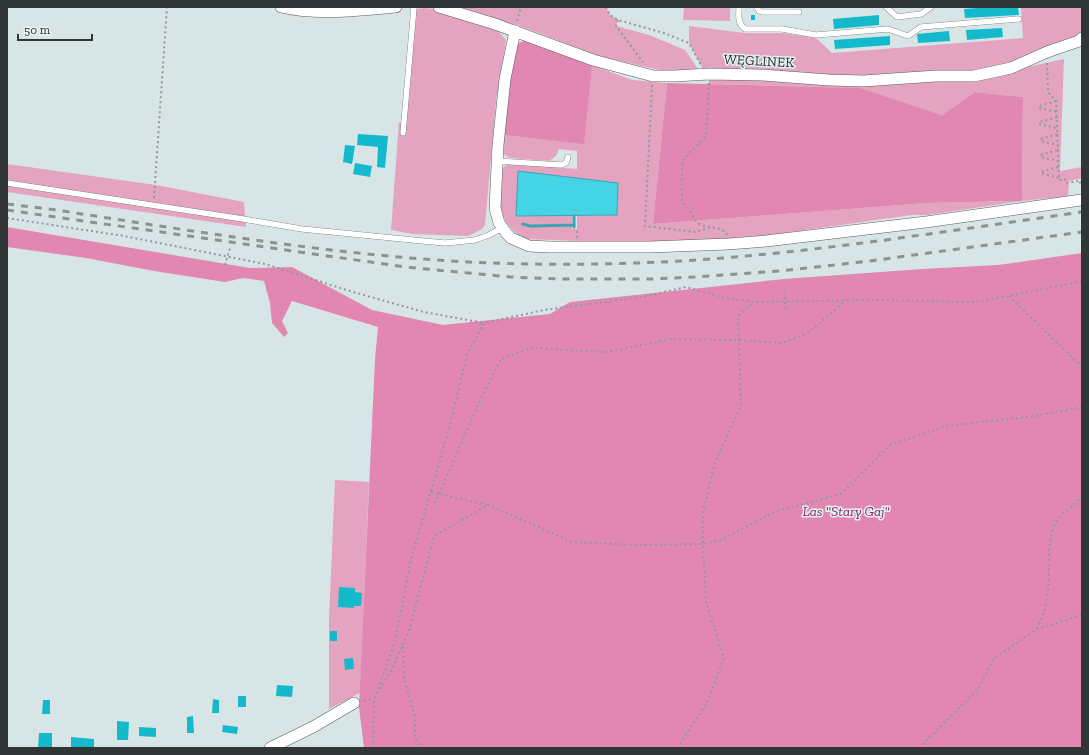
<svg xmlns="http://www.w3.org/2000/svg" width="1089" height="755" font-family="'Zilla Slab',serif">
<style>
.green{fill:#e4a3bf;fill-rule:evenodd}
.forest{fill:#e287b1}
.water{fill:#44d4e6;stroke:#3ea4b1}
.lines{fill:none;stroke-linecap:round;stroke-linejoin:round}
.stream{stroke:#3ea4b1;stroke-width:3}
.building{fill:#14bacc}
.service-casing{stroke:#535e5f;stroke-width:6}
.minor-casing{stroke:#535e5f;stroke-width:12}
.path{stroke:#90999b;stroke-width:2;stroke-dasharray:2 3;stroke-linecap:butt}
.service{stroke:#fff;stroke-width:5.5}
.minor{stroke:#fff;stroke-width:11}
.rail{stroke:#8a9394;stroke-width:3;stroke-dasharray:7 7;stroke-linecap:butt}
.labels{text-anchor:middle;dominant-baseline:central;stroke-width:3;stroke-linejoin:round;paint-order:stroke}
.street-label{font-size:14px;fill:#303535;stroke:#e5f2f4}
.park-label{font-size:14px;font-style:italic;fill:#8e245d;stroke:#e5f2f4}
</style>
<rect width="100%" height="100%" fill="#d8e5e7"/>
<path class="green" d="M458,7H606L610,15L618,20L616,26L649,35L685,50L700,72L659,70L599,56L528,29Z
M684,7H730V21L683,20Z
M1021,7H1082V37L1023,68L1064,59L1060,171L1082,167V178L1069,181L1068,196L1022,201L927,215H912L755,237L694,241H580L526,239L516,233L509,226L506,222L501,211L499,199L502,169L505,166L510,164L577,169V151L559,149L556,156L549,161L510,158L506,156L504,154L503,135L571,142L592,65L632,80L667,83L653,224L927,203L1022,201L1023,97L975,92L942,115L861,88L709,84V74H706L689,43V26L745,33H783L816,38L832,53L1023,38ZM618,183L616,215L577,216V229H572V216Z
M426,8L440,10L498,31L506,40L496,101L485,225L482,229L468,236L412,234L391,230L399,122L403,124L414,9Z
M7,164L156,185L244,202L246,227L7,192Z
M335,480L369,482L360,693L329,709V620Z"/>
<path class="forest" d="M526,40L592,65L584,144L503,135L513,58C516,47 515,44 526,40Z
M667,83L861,88L942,115L975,92L1023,97L1022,201L927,203L653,224Z
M7,227L250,268L292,267L372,310L443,325L550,314L570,302L784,279L922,269L998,265L1082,253V748H364L359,707L375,359L378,327L292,301L282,321L288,333L284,337L272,323L270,303L264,281L243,278L225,282L154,271L86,258L7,247Z"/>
<path class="water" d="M518,171L618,183L617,215L516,216Z"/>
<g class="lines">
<path class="stream" d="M523,224L530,226L574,225
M574,227V216"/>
</g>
<path class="building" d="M989,7H1018L1019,15L965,18L964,9Z
M751,15H755V20H751Z
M879,15V25L834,29L833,19Z
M1002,28L1003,37L967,40L966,30Z
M949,31L950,41L918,43L917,34Z
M890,36V45L835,49L834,40Z
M358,134L388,136L385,168L377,167L378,147L357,145Z
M345,145L355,146L352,164L343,162Z
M355,163L372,166L370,177L353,174Z
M339,587L355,588V592L362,593L361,606H354V608L338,607Z
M330,631H337V641H330Z
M353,658L354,669L345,670L344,659Z
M277,685L293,686L292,697L276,696Z
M238,696H246V707H238Z
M213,699L219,700V713H212Z
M43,700H50V714H42Z
M193,716L194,733H187V717Z
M117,721L129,722L128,740H117Z
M223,725L238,727L237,734L222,732Z
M139,727L156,728V737L139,736Z
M39,733H52V748H38Z
M71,737L94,739V748H71Z"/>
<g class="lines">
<g class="service-casing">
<path id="service" d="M739,7C739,16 737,23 745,29H782L816,35L888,29L908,36L921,27L1019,19
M757,7L759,11L762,12H799
M886,7L897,17L921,14L931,7
M403,133L414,7
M497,161L561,165L566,163L568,157
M7,183L243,219L302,229L423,241L445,243L475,240L489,235L502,228"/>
</g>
<g class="minor-casing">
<path id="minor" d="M281,7C319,16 357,10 396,7
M439,7L495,24L593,60L653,76H675L709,74L762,75L829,80L863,81L936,76H974L1011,68L1047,52L1079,41L1082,38
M515,31L505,79L498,145L495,208L499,223L507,234L511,238L529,246L550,247H650L728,244L766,241L926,222L1081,200
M270,748L313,727L354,703"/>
</g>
<path class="path" d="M606,7L610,15L618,20L664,33L689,43L701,65
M618,20L616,26L643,62
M517,21L521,7
M1047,63L1048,92L1056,101L1059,178
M709,83L706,137C701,142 688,153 684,159C681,164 681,197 683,202C684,205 688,207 689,209C692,215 694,221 700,224C709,229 723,226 727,235
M652,85L645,226L695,232L709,228
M1056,101L1039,106V108L1057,112
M1057,117L1040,122L1039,124L1057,128
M1057,134L1041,139V141L1058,145
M1057,150L1041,155V157L1058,161
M1058,167L1041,172V173L1059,178V180L1065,179L1066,183L1079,181V183L1082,182
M154,198L167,7
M576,216V210
M7,218L124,236L265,264L353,292L424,312L484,323
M577,238V229
M225,265L230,248
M784,292L786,310
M1009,296L1082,367
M431,492L487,505
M435,503L479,403L501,359L532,348L607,352L671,339L738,340L782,343L808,333L844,302
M1037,629L1044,612L1047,597L1049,581V550L1052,531L1056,522L1061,515L1075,504L1082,496
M403,646L404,678L415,717V738L421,748
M380,689L390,673L409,631L434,536L488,505L572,542L636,545L703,544L721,540L776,511L841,494L890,445L947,426L1035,416L1082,407
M364,701L374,699
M373,748L374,699L377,693L393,647L402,609L410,563L449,429L467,355L484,323L544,310L642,297L686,287L725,298L754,302L878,300L974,302L1009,296L1082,281
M677,748L707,703L724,658L706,602L703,544V512L715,462L741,406L738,316L754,302
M919,748L979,688L993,659L1037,629L1067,620L1082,614"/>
<use href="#service" class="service"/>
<use href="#minor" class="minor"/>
<path class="rail" d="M7,204L49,209C209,233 369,262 531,264C599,265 667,263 735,257C851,247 967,228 1082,212
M7,210L405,267L511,277L559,279H651L694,277L780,271L870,261L1082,232"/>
</g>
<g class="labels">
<g class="street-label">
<text transform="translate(759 61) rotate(3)">WĘGLINEK</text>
</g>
<g class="park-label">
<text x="846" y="511">Las "Stary Gaj"</text>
</g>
</g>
<rect width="1089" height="755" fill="none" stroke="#303535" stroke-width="16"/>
<path d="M18 34v6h74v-6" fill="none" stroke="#303535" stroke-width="2"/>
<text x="24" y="34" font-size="12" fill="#303535" stroke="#e5f2f4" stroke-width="3" paint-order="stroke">50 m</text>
</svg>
